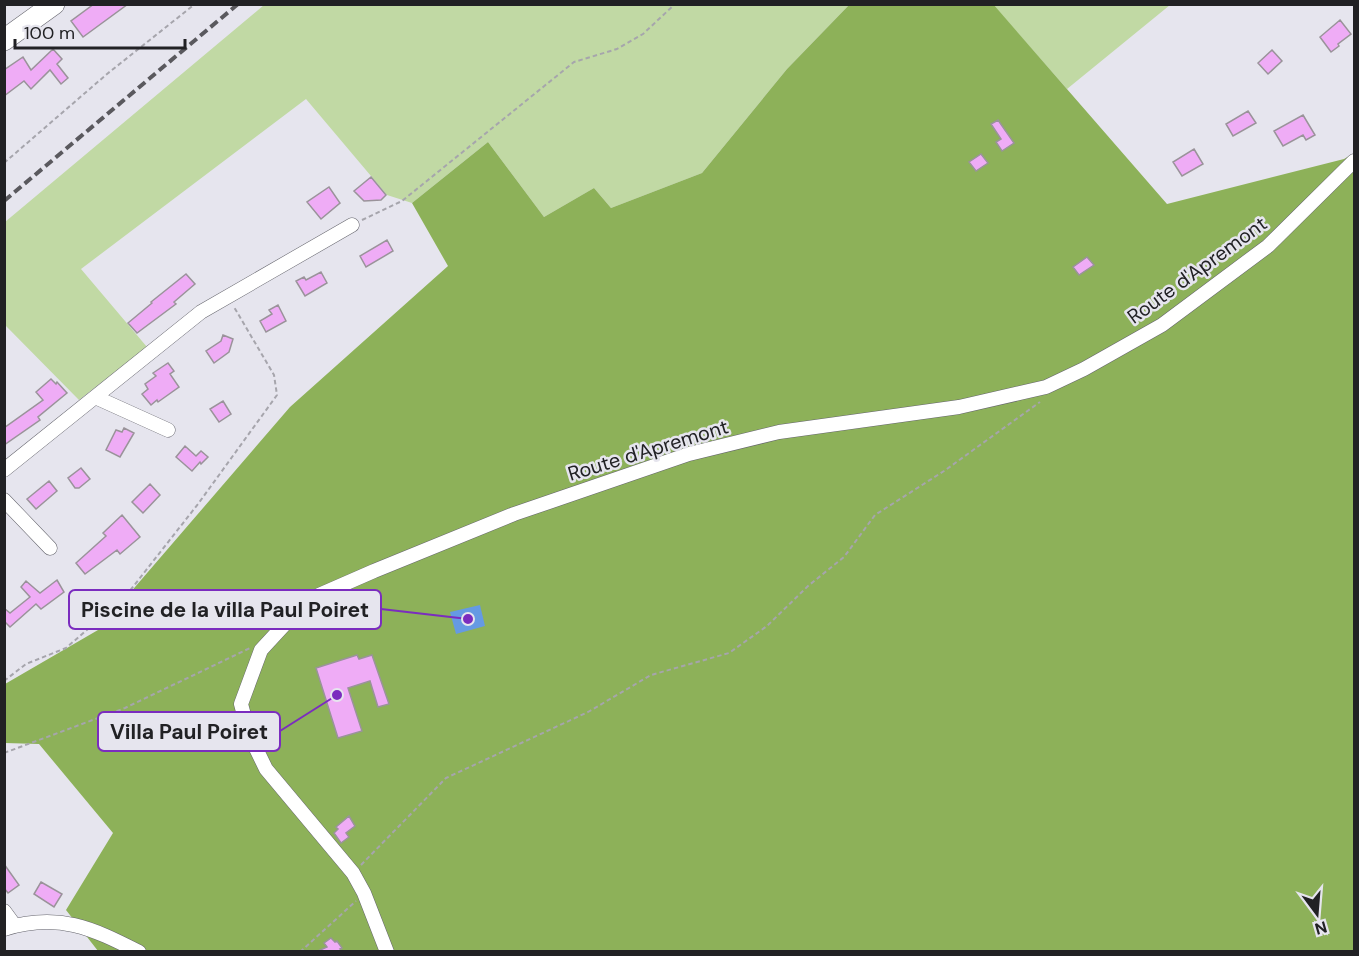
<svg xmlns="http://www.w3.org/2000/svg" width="1359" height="956" font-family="'DM Sans',sans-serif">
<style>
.green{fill:#c1d9a4}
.forest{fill:#8db159}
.water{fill:#659ae3}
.building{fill:#efacf6;stroke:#9a939a;stroke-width:1.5}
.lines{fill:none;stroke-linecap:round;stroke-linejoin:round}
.street-casing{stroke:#65656d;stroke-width:15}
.primary-casing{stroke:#65656d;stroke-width:22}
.path{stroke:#a6a5ac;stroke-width:2;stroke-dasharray:4.5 3;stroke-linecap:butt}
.street{stroke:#fff;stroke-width:14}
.primary{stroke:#fff;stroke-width:21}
.rail{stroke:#5a595e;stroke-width:4;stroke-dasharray:9 4.5;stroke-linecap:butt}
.labels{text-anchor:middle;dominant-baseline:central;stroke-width:5;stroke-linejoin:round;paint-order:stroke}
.street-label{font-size:20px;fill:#212124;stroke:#e6e5ee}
.leader{fill:none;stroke:#7b2cbf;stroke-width:2}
.callout-dot{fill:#7b2cbf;stroke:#e6e5ee;stroke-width:2}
.callout{fill:#e6e5ee;stroke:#7b2cbf;stroke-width:2}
.callout-label{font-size:21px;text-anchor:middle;font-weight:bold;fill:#212124}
</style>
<rect width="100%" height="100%" fill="#e6e5ee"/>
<path class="green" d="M264,5H849L787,69L702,173L611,208L594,188L544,217L488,142L412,203L387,195L306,99L81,269L147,347L79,400L5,325V222Z
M993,5H1170L1067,89Z"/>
<path class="forest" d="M993,4L1167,204L1344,159L1354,153V951H98L66,910L113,833L39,744L5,743V684L98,630L290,407L448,266L412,203L488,142L544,217L594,188L611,208L702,173L787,69L849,5Z"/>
<path class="water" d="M480,605L485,626L456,634L450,612Z"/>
<path class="building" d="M94,4H128L83,37L71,21Z
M1340,20L1351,34L1338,44L1339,46L1331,52L1320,37Z
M53,49L62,59L57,64L68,78L61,84L50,70L31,89L24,81L4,96V70L23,57L31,70Z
M1272,50L1282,61L1268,74L1258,63Z
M1248,111L1256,123L1233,136L1226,124Z
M1303,115L1315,135L1306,140L1303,135L1283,146L1274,131Z
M998,120L1014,143L1002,151L996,142L1001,139L991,124Z
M1194,149L1203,164L1182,176L1173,162Z
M981,154L988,163L976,171L969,162Z
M371,177L386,195L381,200L364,201L354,191Z
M329,187L340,203L321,219L307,202Z
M387,240L393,251L366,267L360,256Z
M1087,257L1094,265L1079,275L1073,267Z
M321,272L327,283L305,296L296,281L304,277L306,280Z
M186,274L195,284L174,302L176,304L137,333L128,323L152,303L151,302Z
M278,305L286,321L266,332L260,321L272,314L269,310Z
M223,335L233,339L229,352L214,363L206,351L221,341Z
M168,363L174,371L170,374L179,387L158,402L157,400L151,405L142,394L148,389L145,384L156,376L153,373Z
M51,379L56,384L57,382L67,393L38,417L40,420L4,445V428L43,400L36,392Z
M223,401L231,414L219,422L210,409Z
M124,428L134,433L120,457L106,450L116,430L122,432Z
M185,446L196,456L201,451L208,457L201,464L200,462L192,471L176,457Z
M81,468L90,479L79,488H75L68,478Z
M49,481L57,491L36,509L27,499Z
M150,484L160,495L143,513L132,502Z
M122,515L140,537L120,554L117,550L85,574L76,563L106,536L103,533Z
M57,580L64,592L41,609L36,604L10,627L4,621V608L10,613L30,597L21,587L26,581L40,593Z
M357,655L359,659L372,655L389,704L378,707L370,681L348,688L362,731L338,738L316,668Z
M349,816L355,826L346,833L349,837L341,843L334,833L338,829L336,827Z
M4,864L19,885L8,893L4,888Z
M41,882L62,894L54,907L34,894Z
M331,938L335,942L337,941L342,948L340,949L342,951H318L327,947L324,943Z"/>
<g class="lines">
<g class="street-casing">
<path id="street" d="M95,397L168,430
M4,470L201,312L352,225
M4,500L50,548
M4,911L15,926
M4,929C58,912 92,928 139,952
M387,952L364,893L353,873L266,769L249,734L241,704L261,650L285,624L319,595L374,571L514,514L689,454L779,432L959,407L1046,387L1084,369L1162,325L1268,246L1354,161"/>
</g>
<g class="primary-casing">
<path id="primary" d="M4,40L54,4"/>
</g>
<path class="path" d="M4,163L107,74L195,4
M362,220L402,201L574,62L617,49L643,34L675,4
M4,681L26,664L66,648L125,597L198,504L277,395L274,375L234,307
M4,753L125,708L250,648
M361,865L446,778L588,712L651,675L729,653L767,626L808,586L844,557L875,515L944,471L1040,402
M300,952L356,901"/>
<use href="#street" class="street"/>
<use href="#primary" class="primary"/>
<path class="rail" d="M4,201L238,4"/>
</g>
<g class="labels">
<g class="street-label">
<text transform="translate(1197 270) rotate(-36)">Route d'Apremont</text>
<text transform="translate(648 450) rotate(-17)">Route d'Apremont</text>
</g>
</g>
<path class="leader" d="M468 619L381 609M337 695L280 731"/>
<g class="callout-dot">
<circle cx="468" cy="619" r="6"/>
<circle cx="337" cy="695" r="6"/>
</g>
<g class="callout">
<rect x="69" y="590" width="312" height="39" rx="6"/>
<rect x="98" y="712" width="182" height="39" rx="6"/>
</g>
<g class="callout-label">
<text x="225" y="617">Piscine de la villa Paul Poiret</text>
<text x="189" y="739">Villa Paul Poiret</text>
</g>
<rect width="1359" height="956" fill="none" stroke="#212124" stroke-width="12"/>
<g transform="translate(1317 914) rotate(164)" stroke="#e6e5ee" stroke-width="4.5" paint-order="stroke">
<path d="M0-4.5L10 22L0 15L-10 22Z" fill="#212124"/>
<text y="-9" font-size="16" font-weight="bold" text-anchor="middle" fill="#212124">N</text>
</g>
<path d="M15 39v9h170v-9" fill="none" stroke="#212124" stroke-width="3"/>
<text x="24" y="39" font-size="18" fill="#212124" stroke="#e6e5ee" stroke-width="4.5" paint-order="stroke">100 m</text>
</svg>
